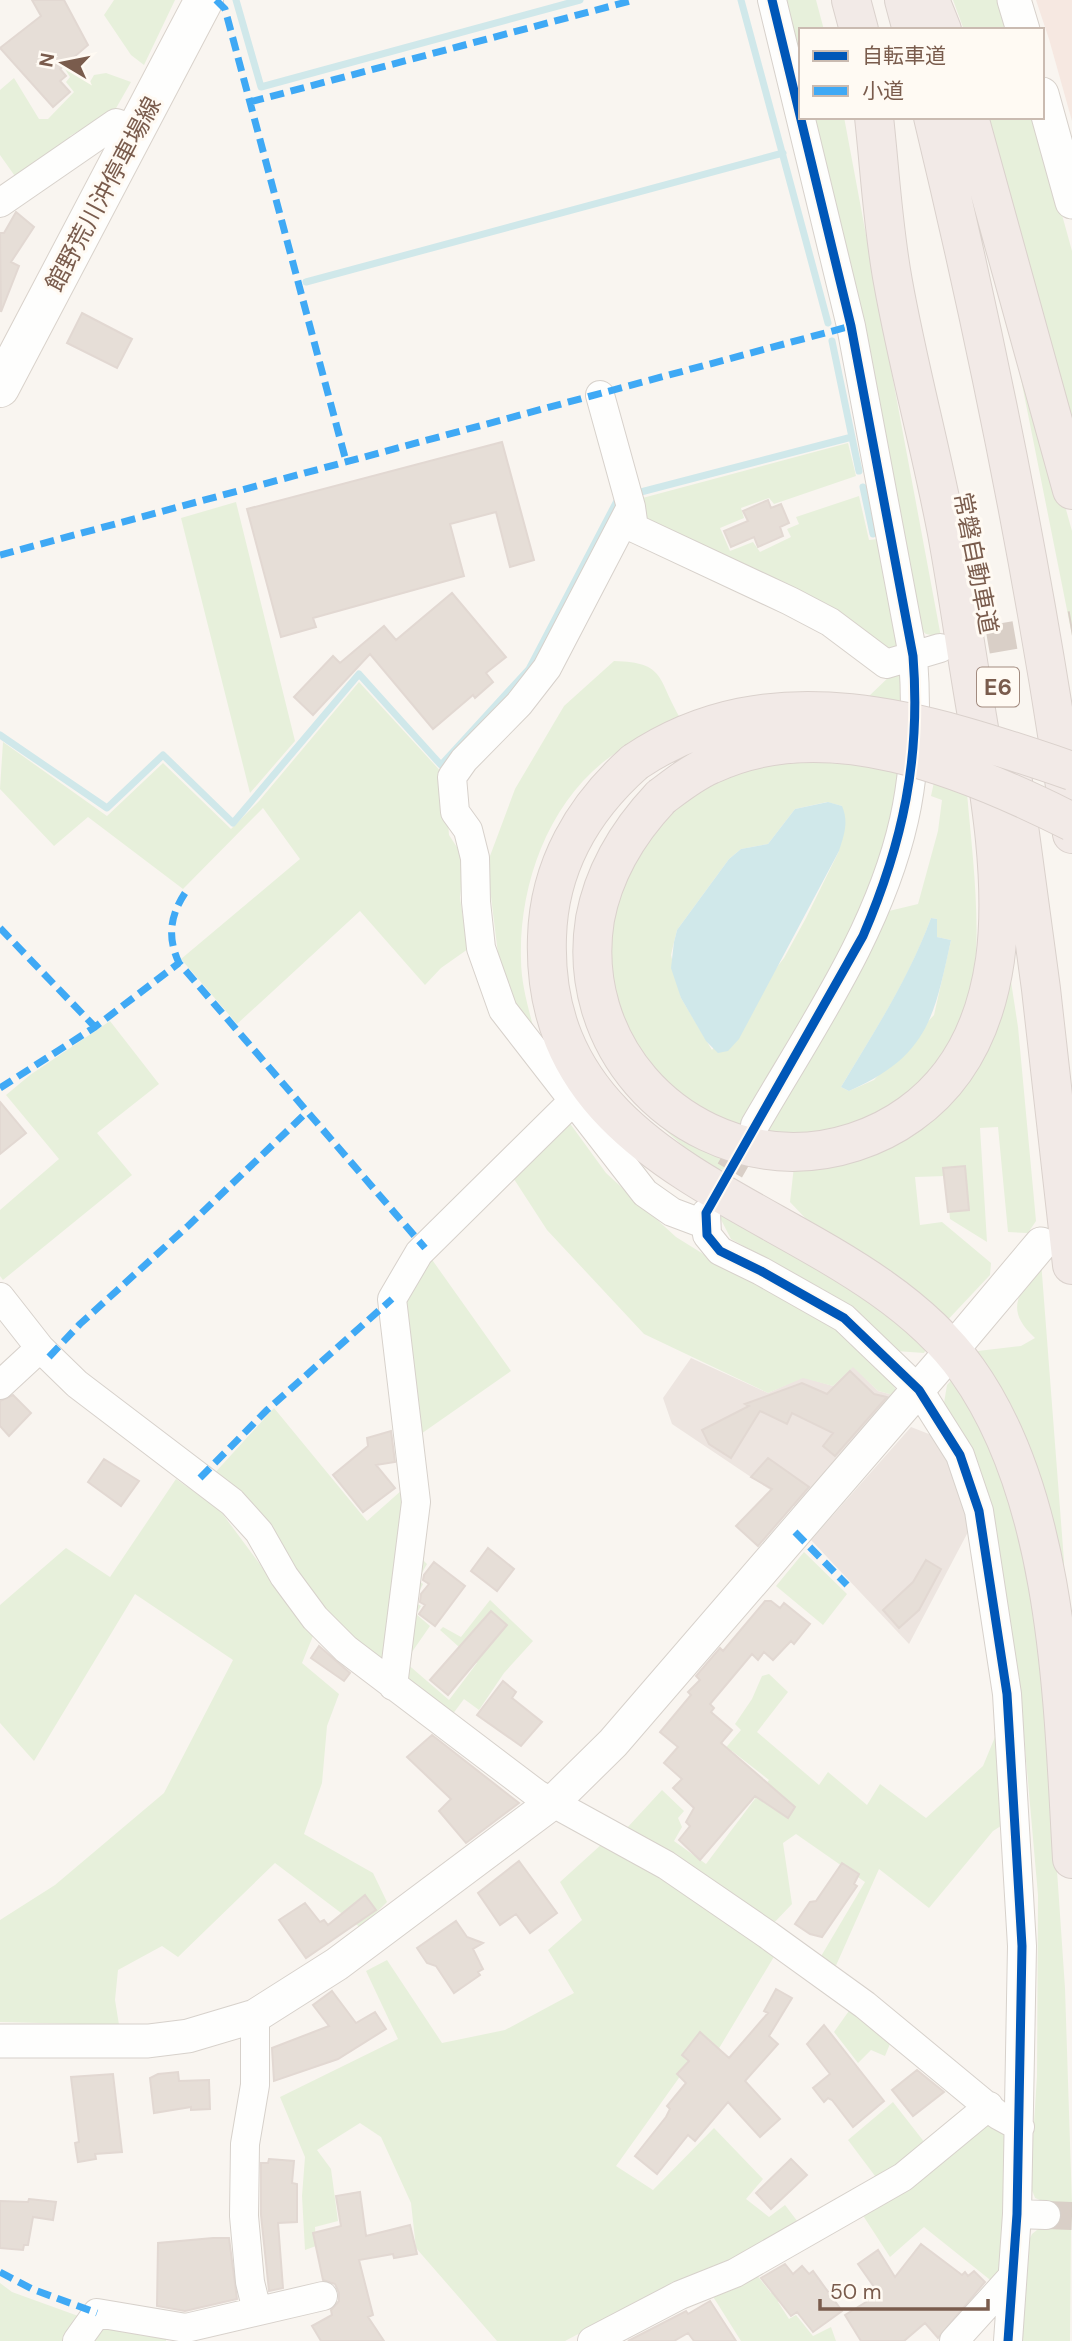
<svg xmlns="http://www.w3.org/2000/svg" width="1072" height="2341" font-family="'DM Sans','Noto Sans JP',sans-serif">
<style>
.commercial{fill:#f6e8e1}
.industrial{fill:#ede5e0}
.green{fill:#e7f0db;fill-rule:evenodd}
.water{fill:#d0e8ea}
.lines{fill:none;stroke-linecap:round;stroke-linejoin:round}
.stream{stroke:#d0e8ea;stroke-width:7}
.building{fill:#e6ded7;stroke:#e2d8d2;stroke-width:2}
.minor-tunnel{stroke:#d9cfc7;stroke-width:28;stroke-dasharray:28 14;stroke-linecap:butt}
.minor-casing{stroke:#d7d1cb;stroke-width:30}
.tertiary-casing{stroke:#d7d1cb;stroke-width:35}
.secondary-casing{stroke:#d9d2cb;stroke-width:40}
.motorway-casing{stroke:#dad1cc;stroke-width:40}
.minor{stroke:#fefefd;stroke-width:28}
.tertiary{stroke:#fefefd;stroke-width:33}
.secondary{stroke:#fefefd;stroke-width:38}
.motorway{stroke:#f2eae7;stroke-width:38}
.motorway-bridge-casing{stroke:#dad1cc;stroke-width:40;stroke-linecap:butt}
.motorway-bridge{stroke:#f2eae7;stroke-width:38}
.quiet{stroke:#3fa9f5;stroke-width:7;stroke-dasharray:14 7;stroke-linecap:butt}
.cycleway-casing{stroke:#fffaf3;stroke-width:13}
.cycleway{stroke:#0057b8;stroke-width:9}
.labels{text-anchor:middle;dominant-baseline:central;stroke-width:6;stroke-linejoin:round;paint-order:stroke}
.shield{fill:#fffaf3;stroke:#a28b7f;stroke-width:2}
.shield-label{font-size:23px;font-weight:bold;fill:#7a5c4d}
.street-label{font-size:24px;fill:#7a5c4d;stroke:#fffaf3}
</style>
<rect width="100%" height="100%" fill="#f9f5f0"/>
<path class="commercial" d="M1036,0H1072V121L1049,39Z"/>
<path class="industrial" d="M691,1358L768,1393L803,1377L833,1386L853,1366L878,1391L897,1396L800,1510L672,1424L663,1398Z
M911,1427L934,1436L953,1470L968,1519V1532L909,1644L811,1540Z"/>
<path class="green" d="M114,0H175L144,65L131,55L104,15Z
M780,0H816L824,30H801V81Z
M953,0H1000L1010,30H964Z
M72,64L90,82L94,75L106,73L131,82L115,110L70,136L71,143L17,179L0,155V90L14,78L39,119H48L74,92L66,82L70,77L65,69Z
M810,117H844L941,637L926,634L919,628Z
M989,117H1035L1072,251V419Z
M1009,319L1037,406L1072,531V635Z
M848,443L856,476L774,504L769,498L741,508L744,518L720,528L730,551L753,542L760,552L791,537L787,529L799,524L796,517L859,496L869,540L878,539L899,650H887L640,523L635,500Z
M236,502L295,741L250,793L181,518Z
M614,661C667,662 657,680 681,719C654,732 625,744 602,763C546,809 519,888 521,959C521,986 530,1013 536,1038L517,1012L499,962L487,864L515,789L564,706Z
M901,671L903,705L867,698L893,673Z
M359,682L444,775L449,835L464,858L460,898L468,949L441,968L425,985L360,911L237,1024L181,959L300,859L263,808L183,889L88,817L54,846L0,789L3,742L107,816L163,763L231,829L259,801Z
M803,758L898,771C884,904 806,1013 740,1125L719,1120L666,1086L628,1035L615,1006L606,938L620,874L672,806L737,770ZM827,802L842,806L839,851L806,918L784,958L712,1050L681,998L671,955L674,942L677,930L729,859L741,849L768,844L795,809Z
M934,782L967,793C972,851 980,911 975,969C967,1050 897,1131 812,1135C796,1136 780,1133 764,1132L889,911L918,904L938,831L942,800L931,796ZM931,918L937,919V937L951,940L934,1015L874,1080L849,1091L841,1087C874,1032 909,979 931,918Z
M1006,949L1018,1027L1036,1221L1028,1233L1008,1232L998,1127L980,1128L987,1242L950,1219L946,1176L915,1177L920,1225L942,1222L991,1263L990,1275L942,1326L824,1238L790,1202L795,1157L929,1110Z
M110,1021L159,1084L97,1133L132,1175L3,1280L0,1276V1210L59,1159L6,1095L30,1075Z
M654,1109L748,1161L743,1172L708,1168L648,1115Z
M566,1118L606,1173L676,1237L729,1270L839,1329L885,1375L895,1388L897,1396L878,1391L853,1367L833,1386L803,1378L768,1393L644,1334L547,1230L512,1176Z
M715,1208L826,1267L929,1345L924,1353L896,1351L855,1308L731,1239Z
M428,1254L511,1371L418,1436L399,1299Z
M1041,1261L1064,1561L1062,1626L973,1357L978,1351L1021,1346L1035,1338C1002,1308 1021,1292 1041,1261Z
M955,1376L1005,1481L1026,1568L1045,1694L1065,1988L1072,2205L1050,2204L1035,2198L1030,2185L1037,2076L1038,1895L1020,1691L943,1409L947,1385Z
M274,1408L367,1521L402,1490L403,1514L389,1665L340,1631L211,1477Z
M176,1479L219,1509L313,1636L302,1663L339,1694L327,1726L322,1783L304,1834L373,1873L387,1902L361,1928L275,1863L178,1957L162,1946L118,1970L115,2000L119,2025L0,2022V1920L55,1885L164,1793L233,1660L135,1594L34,1761L0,1723V1605L66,1548L110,1577Z
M804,1552L847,1594L823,1625L776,1586Z
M422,1559L427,1564L418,1580L423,1584L414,1602L421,1606L416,1614L430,1626L405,1662L449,1700L477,1663L440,1630L443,1627L461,1637L490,1600L533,1641L504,1673L479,1710L464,1699L449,1719L399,1677Z
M769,1674L788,1692L757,1732L819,1785L828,1772L867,1805L880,1784L926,1818L983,1766L995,1737L1004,1824L993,1831L929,1908L879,1869L834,1970L820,1958L865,1882L796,1834L783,1843L792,1904L771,1926L626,1829L662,1790L684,1811L678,1818L682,1827L674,1841L706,1864L769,1780L732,1751L721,1762L717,1758L741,1730L735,1724L752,1699L762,1676Z
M603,1843L686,1889L775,1955L715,2055L701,2047L616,2166L653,2190L714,2128L763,2179L746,2199L769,2217L785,2205L801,2226L731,2263L677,2282L565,2341H497L416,2248L411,2203L381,2137L360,2123L317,2150L331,2169L338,2221L315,2227L316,2246L305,2250L302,2196L305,2157L280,2097L398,2039L366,1971L387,1960L442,2043L505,2030L574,1993L548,1950L582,1920L560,1882Z
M851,2008L892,2039L885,2056L871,2050L858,2063L834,2032Z
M893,2102L925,2143L878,2180L848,2140Z
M988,2117L1011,2127L1002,2275L994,2283L924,2227L890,2257L862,2214Z
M1047,2222L1071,2224L1070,2341H1018L1024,2250L1032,2234Z
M756,2274L771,2293L775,2290L781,2298L778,2302L789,2319L796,2315L813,2336L831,2327L836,2341H741L712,2295Z
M0,2283L12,2292L81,2317L69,2341H0Z
M98,2327L166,2339V2341H88Z"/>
<path class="water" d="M828,802L842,806C849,822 844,835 839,851L739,1039L728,1051L718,1053L706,1041L681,998L671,968L674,942L677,930L729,859L741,849L768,844L795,809Z
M931,918L937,919V937L951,940C934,1018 928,1056 849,1091L841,1087C874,1032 909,978 931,918Z"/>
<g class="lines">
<path class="stream" d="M236,0L261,87L580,0
M741,0L828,323
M306,282L783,153
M832,341L859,471
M863,487L873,534
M637,493L852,437
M0,735L107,808L163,755L233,823L359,674L441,765L529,669L619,497"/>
</g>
<path class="building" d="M32,0H64L88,45L60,69L66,76L60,81L70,92L53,107L0,48L41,16Z
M16,212L34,227L11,262L19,266L1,312L0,233H4Z
M82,313L132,339L117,368L67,343Z
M502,442L534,560L510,567L496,512L450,524L464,576L313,618L316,627L281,637L247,509Z
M768,500L771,508L781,504L789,523L780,527L783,536L758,547L754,537L731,547L724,531L748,521L743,511Z
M452,593L506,657L486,673L493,682L475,698L473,695L433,729L370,654L313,715L294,697L333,656L340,663L384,626L396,640Z
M0,1102L26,1133L0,1154Z
M965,1166L969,1210L948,1212L943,1168Z
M850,1371L874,1394L887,1397L835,1456L823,1446L833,1433L792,1413L787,1424L760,1411L731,1458L709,1444L702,1430L749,1406L745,1404L802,1383L827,1394Z
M13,1395L31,1413L9,1436L0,1426V1401Z
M391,1431L395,1462L376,1465L395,1488L363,1512L333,1475L368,1446L367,1438Z
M768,1458L809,1487L758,1546L736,1526L772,1489L751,1477Z
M104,1459L139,1481L121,1506L88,1482Z
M488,1548L514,1569L497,1591L471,1571Z
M926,1560L941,1569L919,1610L899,1628L883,1610L913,1582Z
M434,1562L465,1586L435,1626L419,1614L425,1605L420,1602L421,1594L429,1584L423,1580L424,1575Z
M765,1601H771L780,1608L784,1603L810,1624L794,1644L791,1641L773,1660L764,1652L758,1660L752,1654L710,1704L714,1708L711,1712L732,1730L721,1743L795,1807L788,1818L755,1796L700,1860L679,1840L690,1826L686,1822L694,1808L673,1788L682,1779L664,1763L678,1747L660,1732L691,1695L688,1692L700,1680L696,1676L720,1648L723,1651Z
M491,1611L507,1625L448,1695L430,1680Z
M319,1646L350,1673L344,1681L311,1658Z
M503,1681L516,1692L512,1698L542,1722L521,1746L477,1715Z
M432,1735L519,1803L466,1843L439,1811L451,1799L407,1757Z
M519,1861L557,1913L530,1933L516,1914L500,1925L478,1893Z
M842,1863L859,1874L854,1884L857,1886L822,1937L810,1934L795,1924L810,1902L816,1901Z
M365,1895L376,1910L306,1958L279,1920L305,1903L320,1922L324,1920L328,1925Z
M456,1921L467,1937L483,1943L473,1949L483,1969L478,1972L480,1975L454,1993L436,1966L427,1963L417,1948Z
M776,1989L792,1998L769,2036L778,2044L745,2081L780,2119L760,2137L728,2102L695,2141L688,2135L657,2174L635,2156L666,2117L670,2109L667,2106L686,2083L677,2074L689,2061L682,2055L700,2032L729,2058L768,2013L764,2011Z
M332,1991L356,2023L375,2012L386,2029L338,2059L274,2081L272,2048L329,2026L313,2005Z
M824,2025L884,2101L853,2127L832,2100L828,2098L824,2102L813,2088L830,2074L807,2044Z
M917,2070L944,2092L913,2116L892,2090Z
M178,2072L179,2081L209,2080L210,2109L191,2110V2107L154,2113L150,2078L158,2074Z
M113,2074L122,2152L95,2154L96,2159L78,2162L75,2143L79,2142L71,2077Z
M269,2159L294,2161L292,2183L297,2184V2222L278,2223L283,2288L269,2291L261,2215V2163H268Z
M791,2159L807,2175L771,2209L756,2193Z
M360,2192L366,2236L410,2225L417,2254L394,2258L393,2254L359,2260L373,2315L368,2317L384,2341H321L312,2326L332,2315L331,2310L339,2301V2293L335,2284L323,2280L313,2233L341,2226L336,2196Z
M29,2199L56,2202L53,2220L33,2217L28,2245H24L23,2250L0,2248V2201L28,2202Z
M213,2238H229L237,2299L185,2311L157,2306L158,2243Z
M921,2244L962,2275L965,2272L968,2276L974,2271L985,2282L938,2338L925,2323L904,2341H861L845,2315L879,2294L858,2264L878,2250L895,2277Z
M785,2264L793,2274L802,2266L809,2274L813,2271L842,2311L813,2332L797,2312L791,2316L761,2278Z
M710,2301L736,2341H694L688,2333L674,2341H628L686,2311L688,2314Z"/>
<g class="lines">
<path class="minor-tunnel" d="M946,647L1072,625
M709,1207L753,1130
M1046,2215L1072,2216"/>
<g class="minor-casing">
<path id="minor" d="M0,203L116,123L137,130
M600,395L631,507L634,528L790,601L830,622L886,664L940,648
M631,507L547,668L519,704L464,760L452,777L455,812L468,830L475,858L476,902L481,948L503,1010L645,1193L672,1212L704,1224
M755,1125C811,1028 879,931 904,820C916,767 917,711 913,656L851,326L772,0
M706,1213L707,1235L720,1251L761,1271L844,1318L919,1390L960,1455L979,1511L1007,1694L1022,1946L1017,2214L1008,2341
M0,1297L40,1348L77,1384L232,1502L259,1532L284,1576L315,1618L346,1649L537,1794L666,1865L768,1935L865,2005L998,2115L1020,2127
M0,1385L40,1348
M393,1686L416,1502L392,1299L419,1253L572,1102
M255,2016V2085L245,2144L244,2216L250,2282L257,2311
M1017,2214L1046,2215
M77,2341L97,2313L186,2328L323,2296
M592,2341L680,2295L735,2273L903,2177L989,2106
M954,2341L1012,2277"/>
</g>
<g class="tertiary-casing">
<path id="tertiary" d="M1014,0L1023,30
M1042,94L1072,202
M962,1338L1041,1244
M0,2041H148L188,2036L255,2016L337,1964L552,1803L613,1743L941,1363"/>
</g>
<g class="secondary-casing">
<path id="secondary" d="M0,388L204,0"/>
</g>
<g class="motorway-casing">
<path id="motorway" d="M851,0L859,30
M904,0L912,30
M930,0L942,30
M933,117C990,354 1038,593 1072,834
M969,117L1072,490
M635,762C583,808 549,867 547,937C538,1192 848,1202 967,1370C1060,1500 1063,1705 1072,1859
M1011,767L1041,989L1072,1265
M661,797C628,832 604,871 595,919C575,1042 671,1150 793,1152C834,1152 877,1138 910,1114C962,1077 986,1022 995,960C1007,872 985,767 971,680C963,631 956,582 947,533C931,449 908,366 893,282C883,228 880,172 874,117"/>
</g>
<use href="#minor" class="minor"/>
<use href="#tertiary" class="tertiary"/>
<use href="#secondary" class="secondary"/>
<use href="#motorway" class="motorway"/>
<g class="motorway-bridge-casing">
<path id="motorway-bridge" d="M635,762C773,669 928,722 1072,771
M661,797C677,785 692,773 710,765C826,710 967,769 1072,822"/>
</g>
<use href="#motorway-bridge" class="motorway-bridge"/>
<path class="quiet" d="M216,0L225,9L346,461
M250,102L634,0
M0,555L851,326
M185,893C170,916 167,937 179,963L425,1248
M0,928L95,1027
M0,1088L95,1027L179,963
M49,1357L80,1324L188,1226L307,1112
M200,1478L267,1410L392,1299
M795,1532L847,1585
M0,2272L32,2289L97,2313"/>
<g class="cycleway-casing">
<path id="cycleway" d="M772,0L851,326L913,656C921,758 903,843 863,936L706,1213L707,1235L720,1251L761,1271L844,1318L919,1390L960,1455L979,1511L1007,1694L1022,1946L1017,2214L1008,2341"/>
</g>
<use href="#cycleway" class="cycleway"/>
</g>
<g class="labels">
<rect class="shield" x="977" y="667.5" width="42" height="39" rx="5"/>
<g class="shield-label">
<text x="998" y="687">E6</text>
</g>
<g class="street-label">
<text transform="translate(103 194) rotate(-62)">館野荒川沖停車場線</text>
<text transform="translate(976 563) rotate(79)">常磐自動車道</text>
</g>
</g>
<rect x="799" y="28" width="245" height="91" fill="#fffaf3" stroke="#cabbb1" stroke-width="2"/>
<rect x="813" y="51" width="35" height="10" fill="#0057b8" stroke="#cabbb1" stroke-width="2"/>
<text x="862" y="63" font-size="21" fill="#7a5c4d">自転車道</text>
<rect x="813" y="86" width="35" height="10" fill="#3fa9f5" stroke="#cabbb1" stroke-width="2"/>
<text x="862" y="98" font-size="21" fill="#7a5c4d">小道</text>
<g transform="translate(63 63) rotate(280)" stroke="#fffaf3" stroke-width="5" paint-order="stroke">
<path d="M0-5L12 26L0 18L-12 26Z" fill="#7a5c4d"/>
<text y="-10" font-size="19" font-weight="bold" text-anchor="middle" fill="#7a5c4d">N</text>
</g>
<path d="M820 2299v10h168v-10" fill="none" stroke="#7a5c4d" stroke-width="3.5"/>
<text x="830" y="2299" font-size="21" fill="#7a5c4d" stroke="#fffaf3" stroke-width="5" paint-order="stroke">50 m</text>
</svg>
